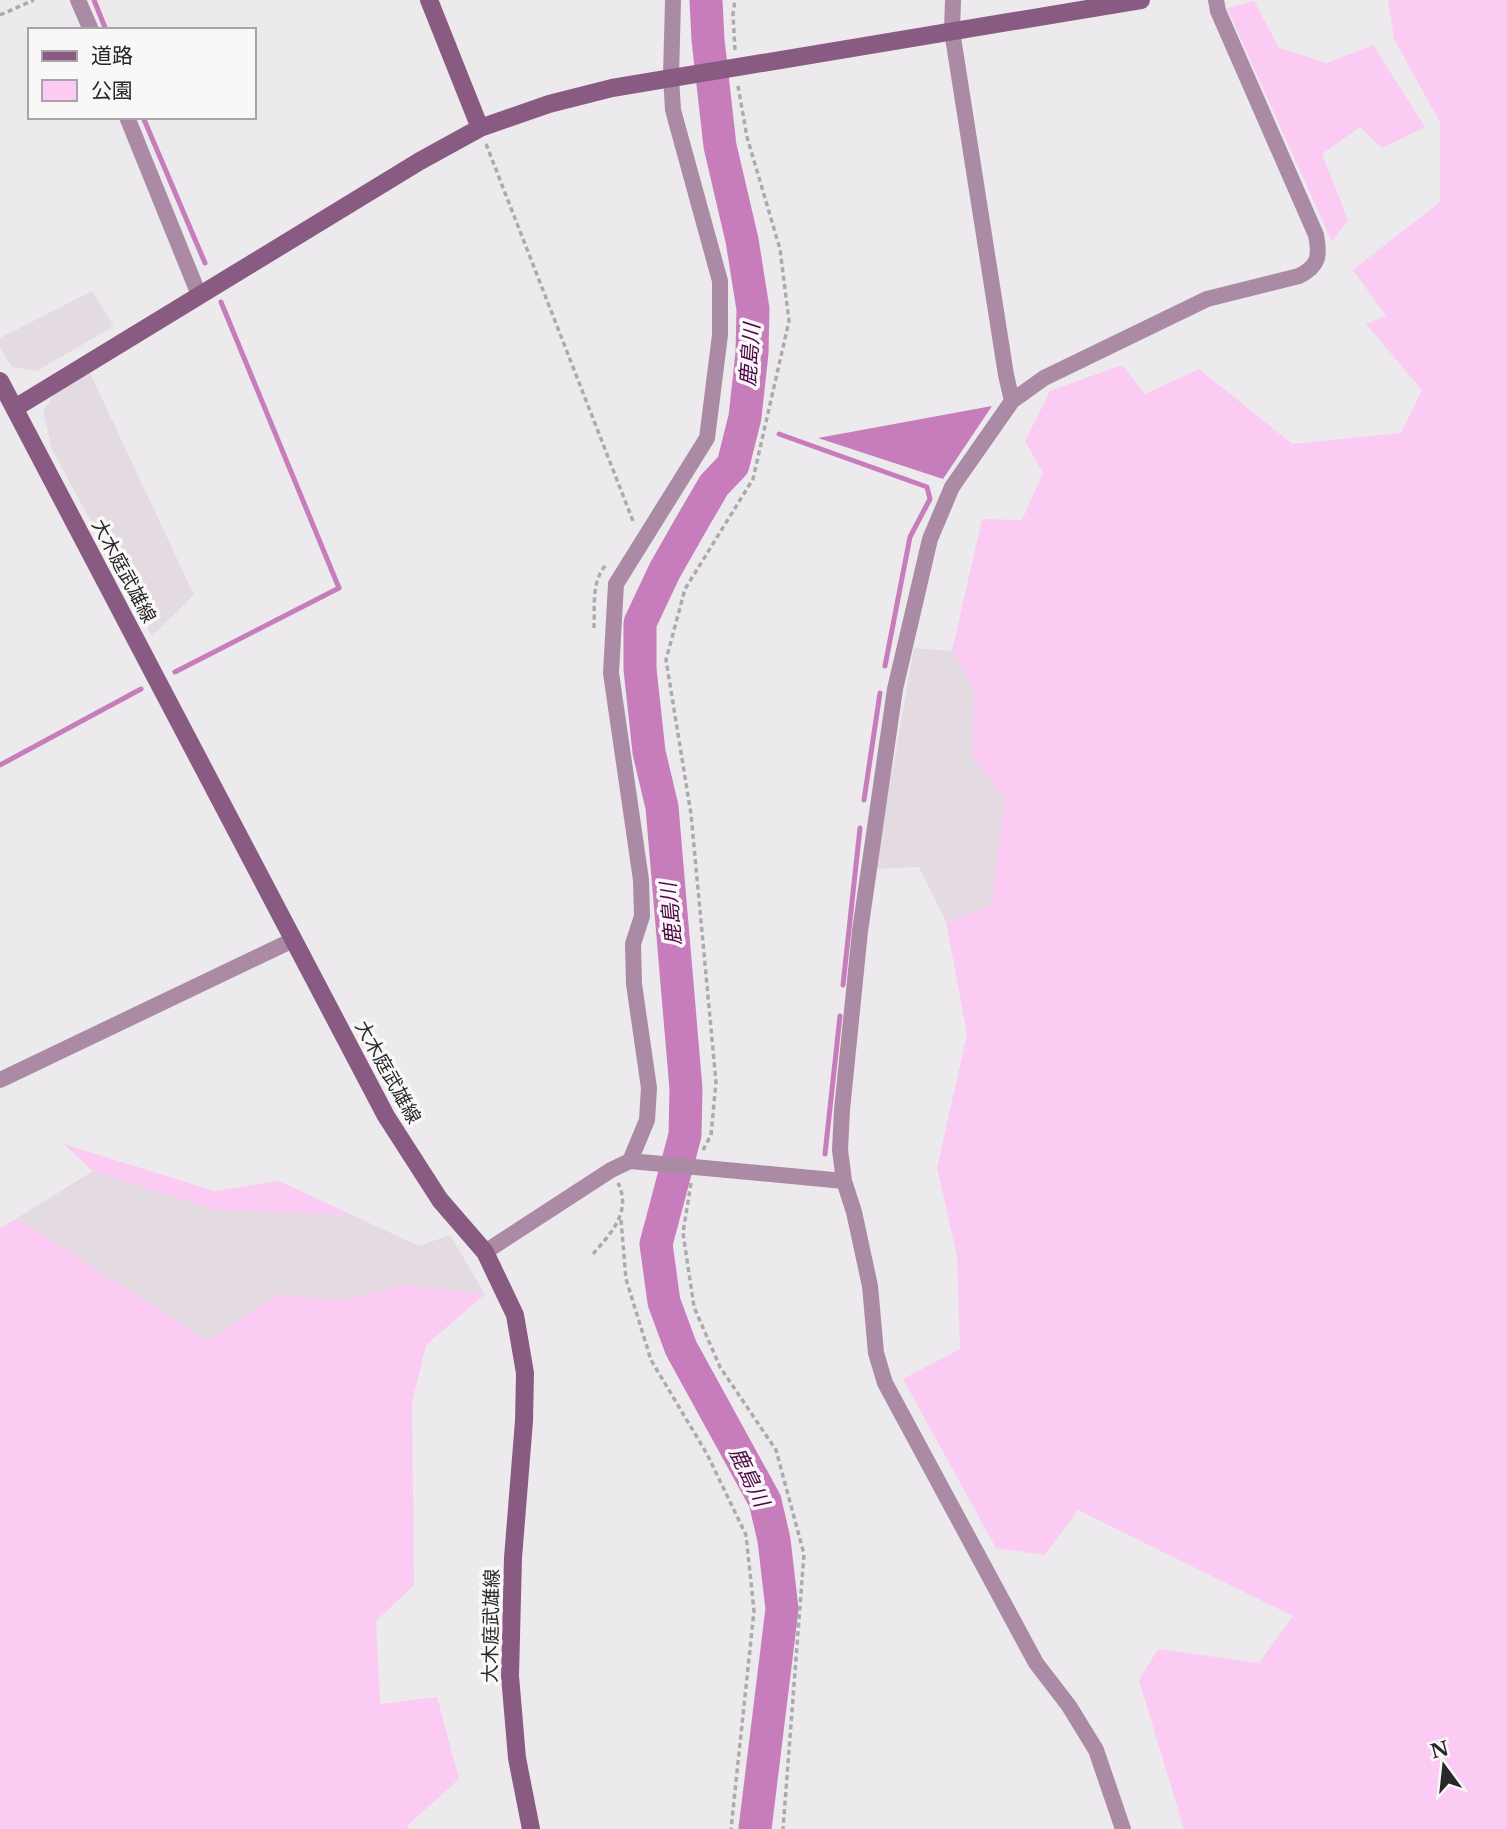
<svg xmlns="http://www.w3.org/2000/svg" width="1507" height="1829" font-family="'Libre Baskerville','Noto Sans JP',serif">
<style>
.built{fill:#e4dbe2}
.green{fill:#fccbf3}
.water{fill:#c77dbc}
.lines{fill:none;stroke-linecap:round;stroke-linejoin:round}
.stream{stroke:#c77dbc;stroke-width:5}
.river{stroke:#c77dbc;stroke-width:33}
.path{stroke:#acabac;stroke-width:3.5;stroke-dasharray:5 3.5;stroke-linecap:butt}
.street{stroke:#ab8aa5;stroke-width:16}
.secondary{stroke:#8a5b82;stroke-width:18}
.labels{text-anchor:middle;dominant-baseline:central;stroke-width:7;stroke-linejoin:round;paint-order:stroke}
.street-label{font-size:19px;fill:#292829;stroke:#faf7f9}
.water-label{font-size:21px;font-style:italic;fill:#4d0846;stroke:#faf7f9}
</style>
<rect width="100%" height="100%" fill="#eceaec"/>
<path class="built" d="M92,291L114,326L37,371L12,367L0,348V338Z
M90,373L194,595L152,636L52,449L43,411L56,392Z
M914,648L952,651L974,688L973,758L1005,799L991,906L946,922L919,867L875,869Z
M93,1171L215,1210L352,1215L419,1246L450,1235L485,1294L404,1285L338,1301L279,1294L207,1341L17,1218Z"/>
<path class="green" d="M1388,0H1507V1829H1184L1139,1680L1158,1649L1259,1663L1293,1616L1078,1510L1045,1555L996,1548L903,1379L960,1349L957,1256L937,1168L967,1034L946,922L991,906L1005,799L973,758L974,688L952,651L982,519L1022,520L1043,473L1025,441L1050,391L1122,365L1145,394L1199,369L1292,444L1401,433L1422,390L1366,324L1386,316L1353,270L1440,202V122L1394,39Z
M1254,1L1279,48L1327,63L1373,45L1425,127L1382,148L1360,127L1322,154L1348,220L1332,242L1227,8Z
M64,1144L214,1191L279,1181L352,1215L215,1210L93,1171Z
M17,1218L207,1341L279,1294L338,1301L404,1285L485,1294L426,1345L412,1402L414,1585L376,1621L380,1704L437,1697L459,1779L407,1826L408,1829H0V1228Z"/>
<path class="water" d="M992,406L943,479L818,438Z"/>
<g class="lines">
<path class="stream" d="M94,0L106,30
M143,117L205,263
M745,417L757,424
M779,434L927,487L930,499L910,537L885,666
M175,672L339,588L221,302
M0,765L141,689
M864,800L880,693
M843,985L860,828
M825,1154L840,1016"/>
<path class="river" d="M706,0L708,40L720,146L742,240L753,309L752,353L745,417L733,465L714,485L697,514L665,570L640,623V669L649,752L662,807L686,1089L685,1135L656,1244L664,1302L681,1348L765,1501L774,1540L782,1609L755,1829"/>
<path class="path" d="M0,15L34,0
M735,50L733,14L735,0
M486,144L633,521
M594,628C595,607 591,581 606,565
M703,1150L711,1135L716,1082L691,814L666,660L685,589L753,479L789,321L780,249L747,137L738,86
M691,1183L683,1233L694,1307L720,1367L776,1450L804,1554L783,1829
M621,1220L626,1279L651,1360L707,1454L746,1535L754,1611L731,1829
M593,1254C611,1233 632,1212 618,1183"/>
<path class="street" d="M78,0L91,30
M953,0L952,31L1006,375L1012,401
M127,117L199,295
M0,1080L293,940
M630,1161L647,1120L649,1088L634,984L633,944L642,916L641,880L611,673L616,584L707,438L720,335V281L673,110L671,77L673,0
M485,1252L611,1170L630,1161L844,1181
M1123,1829L1096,1750L1069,1706L1036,1663L885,1383L876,1353L870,1286L854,1212L844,1181L840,1150L842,1110L860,931L895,689L930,539L952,487L1012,401L1044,378L1207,299L1299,276C1319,266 1320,256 1316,235L1218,11L1216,0"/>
<path class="secondary" d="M429,0L480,128
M0,381L386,1116L440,1200L485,1252L515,1315L525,1373L524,1421L513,1558L510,1676L517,1758L531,1829
M15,408L420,161L480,128L549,104L612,88L1141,0"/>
</g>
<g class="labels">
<g class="street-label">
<text transform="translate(124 571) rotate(62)">大木庭武雄線</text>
<text transform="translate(388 1072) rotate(61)">大木庭武雄線</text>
<text transform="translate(491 1626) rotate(-89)">大木庭武雄線</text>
</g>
<g class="water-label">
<text transform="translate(750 355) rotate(-86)">鹿島川</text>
<text transform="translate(671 914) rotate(-95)">鹿島川</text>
<text transform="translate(749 1477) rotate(64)">鹿島川</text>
</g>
</g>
<rect x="28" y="28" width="228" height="91" fill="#faf7f9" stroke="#a6a4a6" stroke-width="2"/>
<rect x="42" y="51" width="35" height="10" fill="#8a5b82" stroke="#a6a4a6" stroke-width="2"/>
<text x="91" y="63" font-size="21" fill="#292829">道路</text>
<rect x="42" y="80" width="35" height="21" fill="#fccbf3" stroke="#a6a4a6" stroke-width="2"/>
<text x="91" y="98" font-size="21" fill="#292829">公園</text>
<g transform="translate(1444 1766) rotate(345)" stroke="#faf7f9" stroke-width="5" paint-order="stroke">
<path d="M0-5L12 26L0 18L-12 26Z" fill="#292829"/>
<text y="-10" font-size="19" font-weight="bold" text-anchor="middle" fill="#292829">N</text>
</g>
</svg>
